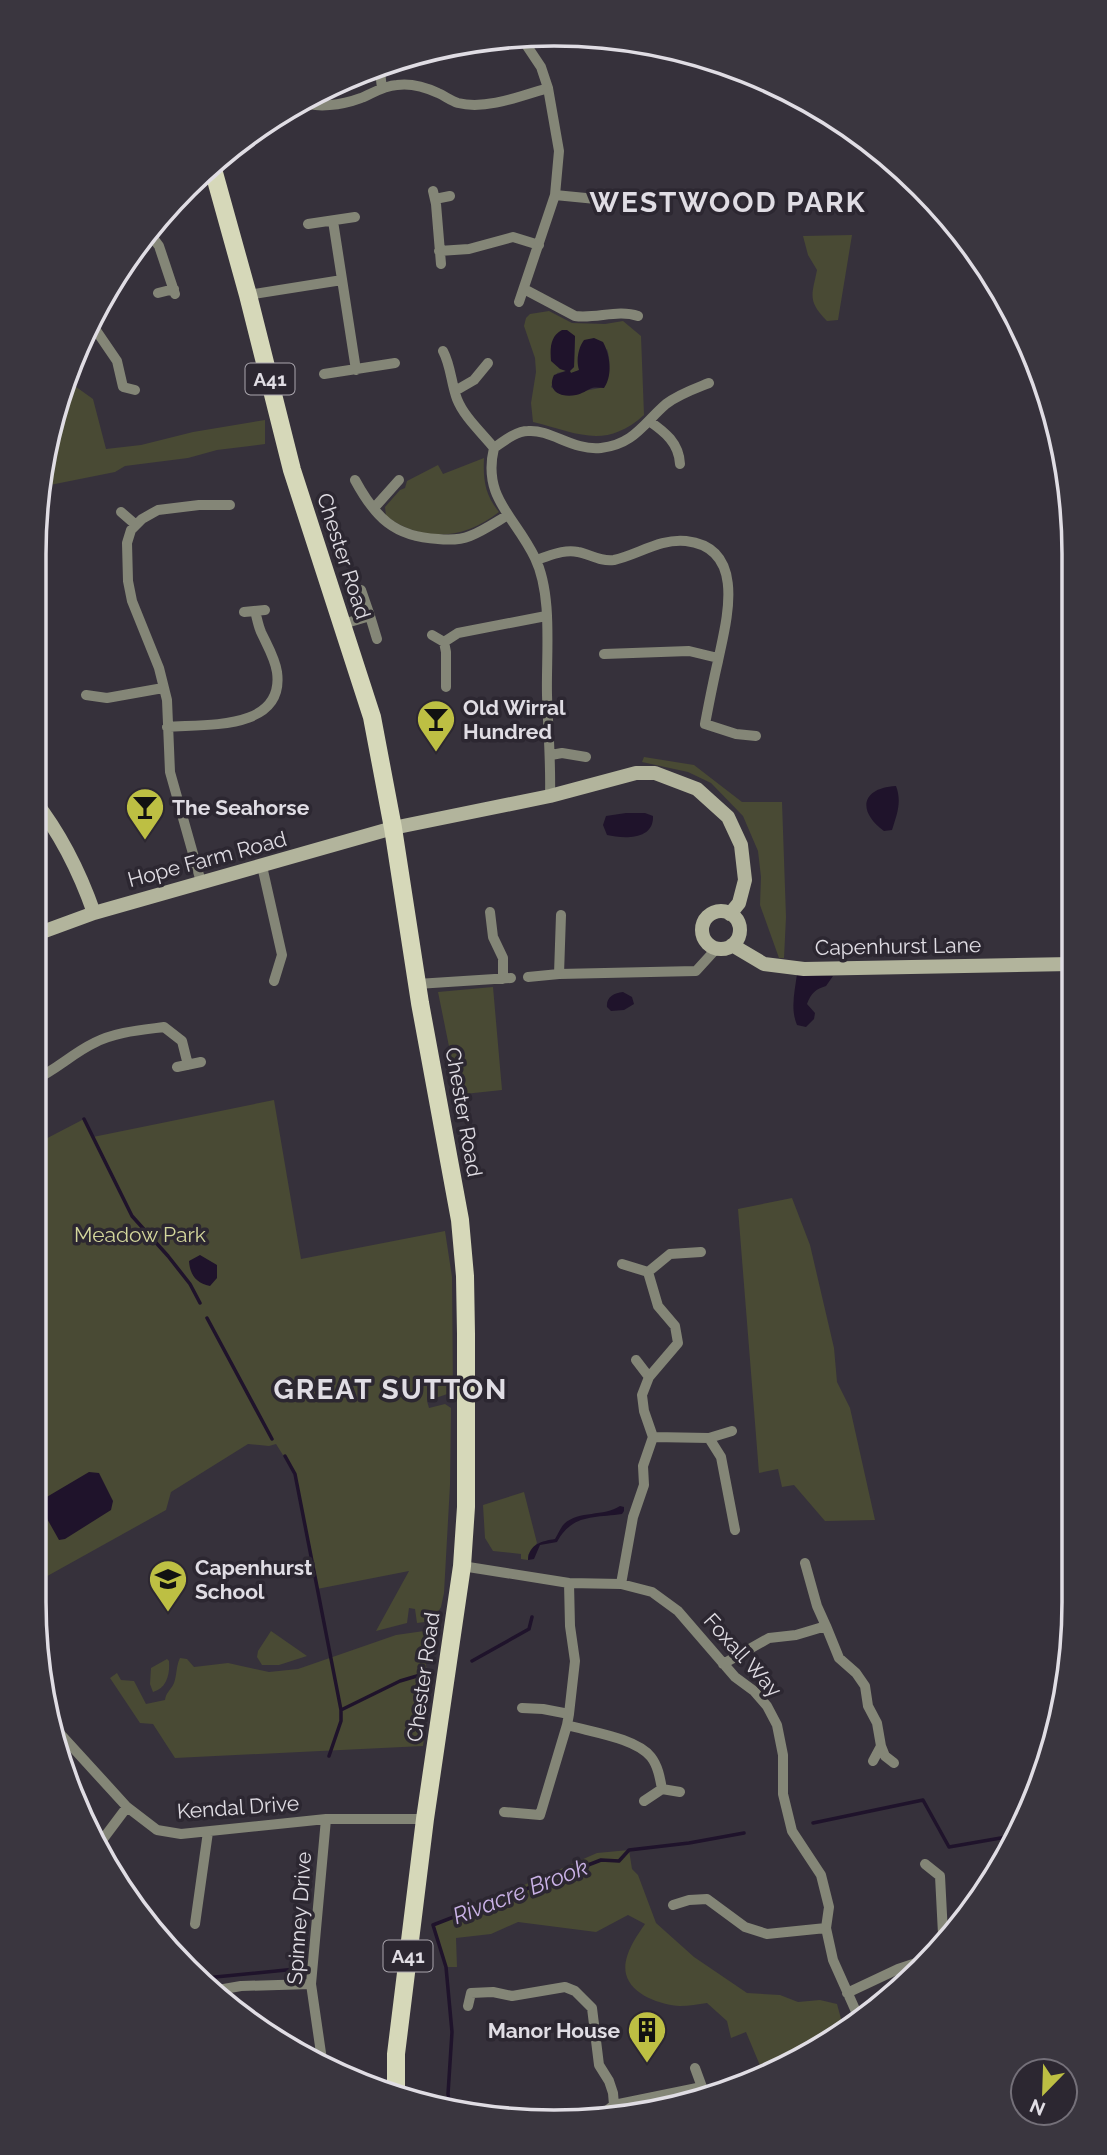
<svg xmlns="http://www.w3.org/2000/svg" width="1107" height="2155" font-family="Raleway,sans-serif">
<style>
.green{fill:#494a34;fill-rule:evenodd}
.water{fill:#1f132b}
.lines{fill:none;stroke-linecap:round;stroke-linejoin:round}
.stream{stroke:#1f132b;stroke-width:3.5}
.street{stroke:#848677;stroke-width:10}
.secondary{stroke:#b2b49c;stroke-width:14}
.primary{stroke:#d6d8b9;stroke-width:18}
.labels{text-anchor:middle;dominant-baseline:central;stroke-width:7;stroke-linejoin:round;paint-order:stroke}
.shield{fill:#2c2731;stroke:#aaa6ae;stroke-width:2}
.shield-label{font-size:19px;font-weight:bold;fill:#e0dde4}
.street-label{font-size:21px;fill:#e0dde4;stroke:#2c2731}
.poi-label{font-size:21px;font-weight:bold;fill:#e0dde4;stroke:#2c2731;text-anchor:start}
.park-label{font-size:21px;fill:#d4d79c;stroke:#2c2731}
.water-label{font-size:23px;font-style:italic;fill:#cab2e7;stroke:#2c2731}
.district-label{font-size:28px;font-weight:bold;letter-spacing:2px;fill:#e0dde4;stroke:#2c2731}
.rim{fill:none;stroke:#e0dde4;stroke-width:3.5}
</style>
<rect width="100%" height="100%" fill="#36313b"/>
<path class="green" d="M852,235L838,320L827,321C807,301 812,295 817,270L808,255L803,236Z
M549,311L572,323L605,324L623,321L641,336L644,415C605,450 578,433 533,422L531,403L536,372L535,358L524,326L526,318L530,314ZM575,336L574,367L569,371L571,373L580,370L607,349C612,364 609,376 600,388L562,395L551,387L557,373L566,371L551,360V345Z
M72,384L93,399L106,449L141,445L193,432L265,420V444L217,450L188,458L125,466L115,472L40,487L50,426L52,424L51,418L62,389Z
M484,458C483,480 485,495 499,512C463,540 423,543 386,516L385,507L400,490L405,488L407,481L438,465L443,474Z
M644,757L694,765L742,802H782L786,917L784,958H779L760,905L761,877L758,851L743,816L711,783L688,772L642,762Z
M493,987L502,1090L455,1095L451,1075L453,1066L438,992Z
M274,1100L301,1259L445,1231L452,1277L453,1392L427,1401L429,1408L445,1404L451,1408L450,1485L444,1593L441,1607L433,1621L417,1623L415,1609L409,1608L407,1623L376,1631L409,1571L317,1589L295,1474L276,1444L269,1446L248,1444L171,1492L166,1510L33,1584L34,1145L84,1119L93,1137Z
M792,1198L810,1245L834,1348L837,1382L850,1408L875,1520L825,1521L794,1485L782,1487L778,1469L759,1473L738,1209Z
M524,1492L537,1543L528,1555V1560L521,1559V1554L493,1551L485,1538L483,1505Z
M431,1630L425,1659L430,1691L423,1746L175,1758L153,1724L140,1723L110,1678L117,1673L121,1680L134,1681L146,1704L165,1700C166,1692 171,1690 174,1683C177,1675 176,1666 180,1658L187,1659L194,1667L228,1663L269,1672L298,1669L396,1635Z
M271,1631L307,1656L279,1665H262L257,1657L258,1651Z
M167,1659L169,1661C170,1674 167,1688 153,1692L150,1684L151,1668Z
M629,1850L632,1869L638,1875L656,1923L694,1957L747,1993L780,1995L798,2002L820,2000L837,2004L843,2026L764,2075L746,2032L731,2038L727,2021L707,2003C698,2004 689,2006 680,2006C661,2005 631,1995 626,1974C622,1957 636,1937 645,1924L628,1915L596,1932L518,1922L491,1934L456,1938L457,1967H446L433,1925L597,1853Z"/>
<path class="water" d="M562,330H567L575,336L574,367L570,371L571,373L579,370C576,361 578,348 584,340L594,338L603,342C610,355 613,375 604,388C600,388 596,387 592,388C587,390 582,394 576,395C562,398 546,392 554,375L566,371L560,369L551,361C550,349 550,336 562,330Z
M896,786C902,802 897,814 892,830L884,831C857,811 861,788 896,786Z
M626,813H645L653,816C654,840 624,839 607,835L603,825L606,816Z
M797,974L833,976L826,986C816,989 811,993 807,1004L815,1013L814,1019L806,1027L797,1025C790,1009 795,990 797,974Z
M623,992L632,997L634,1004L624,1010L611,1011L607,1007C606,997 614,993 623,992Z
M200,1255L217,1265V1278L210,1286C196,1283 190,1275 189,1261Z
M89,1472L99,1473L113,1501L111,1510L65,1539L59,1540L41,1508L45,1498Z
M620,1506L624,1507V1511L622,1514C594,1518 572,1514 557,1542L540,1545L534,1559L528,1560C529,1544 542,1541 555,1539C558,1534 561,1527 564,1524C579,1510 604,1517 620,1506Z"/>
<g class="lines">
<path class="stream" d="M84,1119L132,1216L168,1256L190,1284L200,1303
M207,1318L272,1439
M285,1456L295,1474L341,1710V1721L329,1756
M472,1661L529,1629L532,1617
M341,1710L400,1681L427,1673
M813,1823L923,1800L949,1847L1018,1835
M205,1978L296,1969
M450,2107L448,2094L452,2032L446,1967L433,1925L601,1860L619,1861L629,1850L689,1843L744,1833"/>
<path class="street" d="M379,64L382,88
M298,101C317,109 342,105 361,98C373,93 383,86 397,85C411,83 425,87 438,93C445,96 451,101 458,103C486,110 521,96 548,88
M433,191L436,204L441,264
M555,195L596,199
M435,199L450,196
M333,221L356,370
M308,224L355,217
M147,230L159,246L175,294
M439,251L469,249L513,237L539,245
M524,289L575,316C596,319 618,309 638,316
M158,293L174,289
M248,295L342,280
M519,302L555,195L559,151L548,88L541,67L521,37
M89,320L117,361L123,387L135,390
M443,351C451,366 451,383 457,399C464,417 482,433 494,448
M324,374L395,363
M455,391L474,380L488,363
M649,421C665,432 679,443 680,464
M355,480C375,517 394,537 438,539C448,540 460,540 470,536C483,531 496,522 508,515
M374,508L399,480
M121,512L136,525
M536,560C550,556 563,549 578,552C590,554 600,562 614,560C637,555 661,538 686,541C748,548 726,622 718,661C713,682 709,703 705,724L736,734L756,736
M244,612L265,610
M370,616L377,639
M34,620L35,630
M343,624L370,616L361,590
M432,635L444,642L446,652V687
M444,642L458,633L546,616
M604,654L689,651L718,658
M86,695L107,698L163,688
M167,727C205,724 285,731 277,672C275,658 267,645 261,632C258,625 257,618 255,611
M551,755L562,753L586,757
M550,796C551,762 548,729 547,695C546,654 553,595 535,558C515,516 482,498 494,448C504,441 516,431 528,431C551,429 573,451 601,448C634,444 643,424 666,404C679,394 694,389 709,383
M262,866L282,955L274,981
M201,882L170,772L167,700L159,668L132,601L128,581L127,543L131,530L142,519L158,510L199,505H230
M490,912L493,937L503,958V979
M559,974L561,915
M528,977L559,974L696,971L717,948
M417,984L511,978
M177,1067L201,1062
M34,1080C56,1070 73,1053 94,1043C115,1032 141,1030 164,1027L182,1041L188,1065
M622,1264L648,1272
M636,1360L649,1377
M653,1437L709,1438L721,1457L735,1530
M709,1438L732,1431
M462,1566L569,1583L621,1584L652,1592L678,1611L735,1677L754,1691L767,1706L777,1725L783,1755V1794L792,1831L821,1875L829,1907L826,1928L833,1960L858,2016
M621,1584L633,1517L644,1485L643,1466L653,1437L644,1411L642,1395L649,1377L678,1343L675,1326L658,1306L648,1272L670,1254L701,1252
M826,1626L839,1658L856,1673L865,1686L868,1706L877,1723L881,1746L885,1756L894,1763
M723,1664L769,1638L796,1635L826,1626L817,1606L805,1563
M522,1708L543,1709L569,1714
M567,1725C591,1732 636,1738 651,1757C658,1766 660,1778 662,1789L680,1792
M54,1727L127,1807L157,1830L181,1834L326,1819H425
M873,1761L881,1746
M644,1801L662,1789
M504,1812L540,1815L567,1725L569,1714L575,1661L570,1626L569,1583
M100,1843L127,1807
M925,1864L940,1876L943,1934L931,1956
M673,1905L689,1900L707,1899L745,1927L767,1934L826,1928
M195,1924L208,1832
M218,1990L241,1986L311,1984
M847,1993L898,1969L928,1959
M468,2006L471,1993L493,1992L512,1996L565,1987L575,1991L592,2008L599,2065L609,2081L613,2093L614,2105L598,2118
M322,2060L311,1984L326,1819
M695,2068L702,2087
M614,2105L702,2087L704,2093"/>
<path class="secondary" d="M34,800C60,833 80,873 94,913
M702 930a19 19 0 1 1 38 0a19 19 0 1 1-38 0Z
M34,935L94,913L393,828L550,796L636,773H655L697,789L728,817L741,845L745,880L739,903L730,914
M732,945L764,964L804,969L1071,964"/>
<path class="primary" d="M211,162L248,295L292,470L372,717L393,828L420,1003L460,1220L465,1276L466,1334V1507L462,1566L425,1819L396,2054V2094"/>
</g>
<defs>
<g id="bar-pin" transform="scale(2.0125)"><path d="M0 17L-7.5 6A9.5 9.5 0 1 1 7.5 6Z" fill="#bdbf43" stroke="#2c2731"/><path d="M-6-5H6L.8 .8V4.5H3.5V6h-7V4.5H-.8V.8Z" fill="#111"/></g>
<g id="school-pin" transform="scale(2.0125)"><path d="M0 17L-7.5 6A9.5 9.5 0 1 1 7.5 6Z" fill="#bdbf43" stroke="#2c2731"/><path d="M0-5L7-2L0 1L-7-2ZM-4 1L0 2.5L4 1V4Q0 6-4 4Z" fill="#111"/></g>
<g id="building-pin" transform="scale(2.0125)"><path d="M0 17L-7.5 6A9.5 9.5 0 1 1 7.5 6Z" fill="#bdbf43" stroke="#2c2731"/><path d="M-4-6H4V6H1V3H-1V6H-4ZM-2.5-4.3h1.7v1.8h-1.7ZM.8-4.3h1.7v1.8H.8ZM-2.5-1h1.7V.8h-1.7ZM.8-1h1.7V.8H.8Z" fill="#111"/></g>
</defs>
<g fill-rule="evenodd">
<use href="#bar-pin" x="436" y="719"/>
<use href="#bar-pin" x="145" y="807"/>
<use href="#school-pin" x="168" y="1579"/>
<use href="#building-pin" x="647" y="2030"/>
</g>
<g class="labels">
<g class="shield">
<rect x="245.5" y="363.5" width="49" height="31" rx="5"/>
<rect x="383.5" y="1940.5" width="49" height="31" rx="5"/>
</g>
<g class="shield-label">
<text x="270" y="379">A41</text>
<text x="408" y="1956">A41</text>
</g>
<g class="street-label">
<text transform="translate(344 556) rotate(72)">Chester Road</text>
<text transform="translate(207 859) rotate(-15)">Hope Farm Road</text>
<text transform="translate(898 946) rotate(-1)">Capenhurst Lane</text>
<text transform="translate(464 1112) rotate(80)">Chester Road</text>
<text transform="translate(743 1655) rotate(48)">Foxall Way</text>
<text transform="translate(423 1677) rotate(-82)">Chester Road</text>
<text transform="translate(238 1807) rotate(-4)">Kendal Drive</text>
<text transform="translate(299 1918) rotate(-86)">Spinney Drive</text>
</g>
<g class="poi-label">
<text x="463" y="707">Old Wirral<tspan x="463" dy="24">Hundred</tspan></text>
<text x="172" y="807">The Seahorse</text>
<text x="195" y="1567">Capenhurst<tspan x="195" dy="24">School</tspan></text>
<text x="620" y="2030" text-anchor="end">Manor House</text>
</g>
<g class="park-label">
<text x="140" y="1234">Meadow Park</text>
</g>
<g class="water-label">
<text transform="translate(520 1891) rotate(-21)">Rivacre Brook</text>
</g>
<g class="district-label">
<text x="728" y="202">WESTWOOD PARK</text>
<text x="391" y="1389">GREAT SUTTON</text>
</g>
</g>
<path d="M0 0H1107V2155H0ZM554 46H554A508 508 0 0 1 1062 554V1602A508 508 0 0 1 554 2110H554A508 508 0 0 1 46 1602V554A508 508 0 0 1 554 46Z" fill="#3a363f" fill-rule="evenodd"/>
<path class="rim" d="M554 46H554A508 508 0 0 1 1062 554V1602A508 508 0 0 1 554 2110H554A508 508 0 0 1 46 1602V554A508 508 0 0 1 554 46Z"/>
<g transform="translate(1044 2092) rotate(203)"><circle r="33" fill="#2c2731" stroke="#747079" stroke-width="2"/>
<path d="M0-5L12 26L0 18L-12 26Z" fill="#bdbf43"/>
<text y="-10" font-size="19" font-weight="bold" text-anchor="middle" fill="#e0dde4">N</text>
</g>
</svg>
